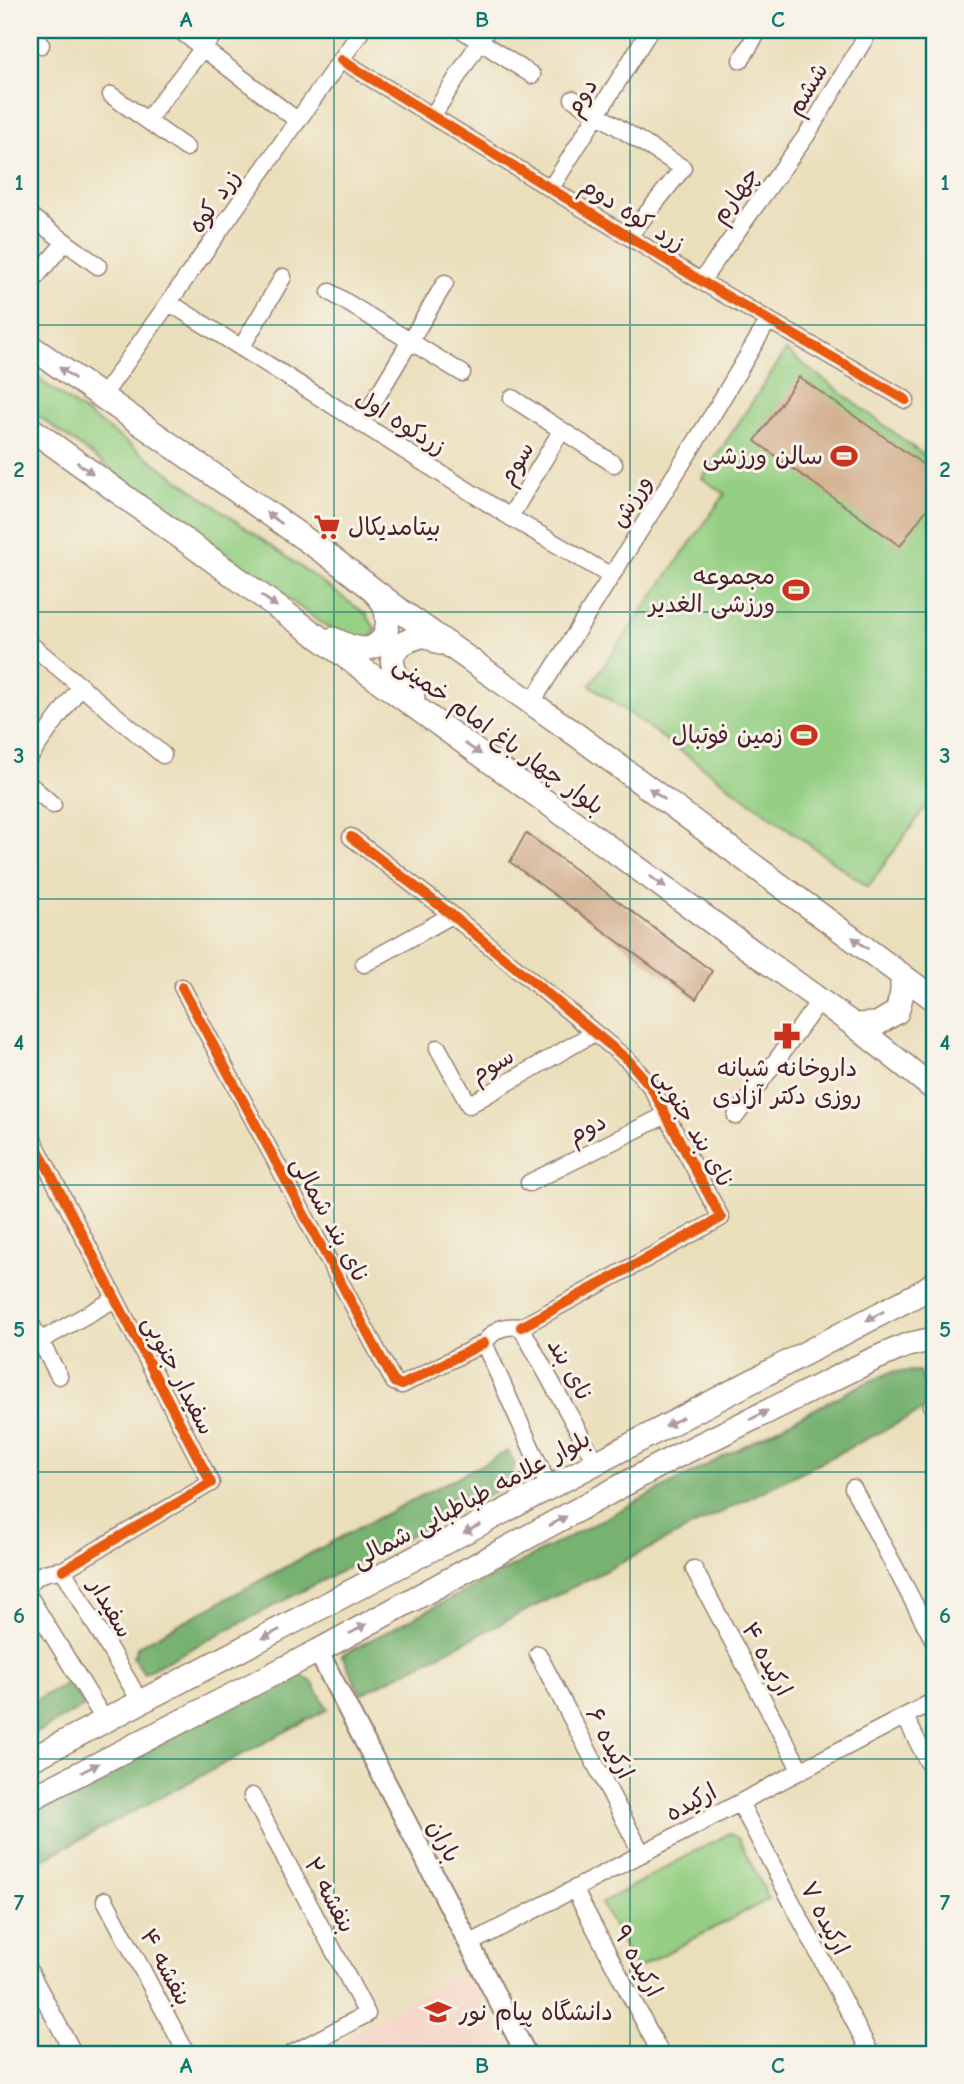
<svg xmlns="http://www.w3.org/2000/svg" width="964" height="2084" font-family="'Comic Neue','Playpen Sans Arabic',sans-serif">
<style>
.built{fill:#f5d2c2}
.green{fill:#94cf83;stroke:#6f7757;stroke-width:2}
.forest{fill:#77b271;stroke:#60684e;stroke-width:2}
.building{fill:#d3af8e}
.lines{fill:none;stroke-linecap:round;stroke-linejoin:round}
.minor-casing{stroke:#9a7f73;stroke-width:19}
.tertiary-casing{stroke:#9a7f73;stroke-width:23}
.secondary-casing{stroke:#9a7f73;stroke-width:26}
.minor{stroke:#fff;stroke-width:16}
.tertiary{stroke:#fff;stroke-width:19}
.secondary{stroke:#fff;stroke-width:23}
.cycleway-casing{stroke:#f7f3e8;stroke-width:15}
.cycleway{stroke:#e8590c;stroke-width:10}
.oneway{fill:#ae9aa0}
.grid{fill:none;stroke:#0f766e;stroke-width:2;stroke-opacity:0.55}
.labels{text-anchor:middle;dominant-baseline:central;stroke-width:6;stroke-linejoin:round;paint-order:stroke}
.street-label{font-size:24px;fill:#4a1f2b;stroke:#f7f3e8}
.poi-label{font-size:24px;fill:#4a1f2b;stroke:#f7f3e8;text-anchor:end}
.neatline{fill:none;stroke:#0f766e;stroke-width:2.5}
.grid-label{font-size:23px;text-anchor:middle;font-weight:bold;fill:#0f766e}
</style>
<rect width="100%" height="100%" fill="#f7f3e8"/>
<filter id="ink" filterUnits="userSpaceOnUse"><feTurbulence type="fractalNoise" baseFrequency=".0143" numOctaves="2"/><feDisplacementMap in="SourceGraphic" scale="14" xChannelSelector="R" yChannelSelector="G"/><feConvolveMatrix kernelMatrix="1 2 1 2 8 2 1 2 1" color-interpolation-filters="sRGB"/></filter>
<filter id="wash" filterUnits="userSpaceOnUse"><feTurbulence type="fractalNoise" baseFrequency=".00686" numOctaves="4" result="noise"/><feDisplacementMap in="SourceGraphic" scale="28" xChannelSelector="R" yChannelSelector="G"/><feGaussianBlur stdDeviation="1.57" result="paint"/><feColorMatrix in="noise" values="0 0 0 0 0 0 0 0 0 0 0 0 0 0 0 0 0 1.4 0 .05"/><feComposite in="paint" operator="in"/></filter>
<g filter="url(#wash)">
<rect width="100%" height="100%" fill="#eadfbb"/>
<path class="built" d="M464,1970L509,2054H315Z"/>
<path class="green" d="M786,351L934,463V795L868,887L590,685L725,494L702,478Z
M30,373L366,614L376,630L371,638L343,639L30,410Z
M729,1833L738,1838L769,1899L636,1969L601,1903Z"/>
<path class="forest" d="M919,1371L932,1406L361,1694L342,1655L859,1386L891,1372Z
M508,1451L515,1465L507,1485L144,1673L133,1657L138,1646L360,1527Z
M300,1674L312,1682L328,1709L30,1866V1808L285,1675Z
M69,1682L85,1706L30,1736V1703Z"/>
<g id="blocks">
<path class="building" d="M799,377L934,472V499L900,546L755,441Z
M526,833L712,971L696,999L510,862Z"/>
</g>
</g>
<g filter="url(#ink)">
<use href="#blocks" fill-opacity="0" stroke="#9a7f73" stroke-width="2"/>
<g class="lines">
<g class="minor-casing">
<path id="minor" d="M179,30L298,121
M462,30L532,75
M30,37L41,45
M341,60L701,281L906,400
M741,60L759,30
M111,95L186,148
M573,99L683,168L629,236
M433,115L487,30
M147,120L217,30
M551,188L650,30
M30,216L98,266
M701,281L806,136L870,30
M30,284L65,242
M330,292L462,373
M170,303L510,517L611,576
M241,348L283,277
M101,398L362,30
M512,398L614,464
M361,423L445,283
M510,517L561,431
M30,644L163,755
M531,704L713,414L768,321
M30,756L80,687
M30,785L53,805
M351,837L452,915L629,1061L651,1087L721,1218L521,1327
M364,964L452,915
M182,987L394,1382L402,1385L484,1343
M438,1048L469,1105L594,1033
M736,1116L820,1000
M30,1134L211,1483L63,1570
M529,1183L666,1115
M30,1322L59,1376
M40,1341L115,1299
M932,1406L934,1411
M549,1487L484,1343C495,1329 503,1325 521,1327L596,1463
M853,1488L934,1641
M694,1569L801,1771
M30,1584C37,1573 50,1571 63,1570L140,1701
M30,1598L105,1721
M538,1654L642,1854
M905,1717L934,1774
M252,1796L367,2014L291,2054
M740,1803L871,2054
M574,1889L661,2054
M105,1900L187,2054
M469,1944L934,1701
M30,1972L74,2054"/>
</g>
<g class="tertiary-casing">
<path id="tertiary" d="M318,1651L526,2054"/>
</g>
<g class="secondary-casing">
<path id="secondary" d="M30,346L332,558L405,614L574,733L934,999
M30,428L854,1025L934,1089
M333,639C342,643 353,649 364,649C393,647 393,607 375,593
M413,697C386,667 381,645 426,635L440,643
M854,1025L877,1024L897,1012L902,993V975
M30,1760L920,1293L934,1283
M30,1799L318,1651L671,1459L872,1360L907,1345L934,1339"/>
</g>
<use href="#minor" class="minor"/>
<use href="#tertiary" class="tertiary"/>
<use href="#secondary" class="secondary"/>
<g class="cycleway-casing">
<path id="cycleway" d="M341,60L701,281L906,400
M351,837L452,915L629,1061L651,1087L721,1218L521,1327
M182,987L394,1382L402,1385L484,1343
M30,1134L211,1483L63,1570"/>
</g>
<use href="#cycleway" class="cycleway"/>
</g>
<defs><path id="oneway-solid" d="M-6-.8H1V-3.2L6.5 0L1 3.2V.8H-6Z" transform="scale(1.75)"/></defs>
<g class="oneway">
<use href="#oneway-solid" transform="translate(67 373) rotate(-144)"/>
<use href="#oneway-solid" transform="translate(85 468) rotate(36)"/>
<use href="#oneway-solid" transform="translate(274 518) rotate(-145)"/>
<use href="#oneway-solid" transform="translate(269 601) rotate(35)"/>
<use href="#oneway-solid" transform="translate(473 749) rotate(34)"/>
<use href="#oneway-solid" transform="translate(657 794) rotate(-144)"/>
<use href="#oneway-solid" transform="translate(658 882) rotate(36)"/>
<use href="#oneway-solid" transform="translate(860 943) rotate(-143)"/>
<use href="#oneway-solid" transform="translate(875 1316) rotate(152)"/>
<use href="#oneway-solid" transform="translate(759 1415) rotate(-27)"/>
<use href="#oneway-solid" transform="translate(674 1422) rotate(152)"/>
<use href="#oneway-solid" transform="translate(558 1521) rotate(-29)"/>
<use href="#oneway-solid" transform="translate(472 1529) rotate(152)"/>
<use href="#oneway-solid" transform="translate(358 1629) rotate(-29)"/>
<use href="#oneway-solid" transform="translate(271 1634) rotate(153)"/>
<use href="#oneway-solid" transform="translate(90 1768) rotate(-27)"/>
</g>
</g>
<path class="grid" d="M334,30V2054M630,30V2054M30,325H934M30,612H934M30,899H934M30,1185H934M30,1472H934M30,1759H934"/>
<defs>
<g id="stadium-bare" transform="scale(2.1)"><path d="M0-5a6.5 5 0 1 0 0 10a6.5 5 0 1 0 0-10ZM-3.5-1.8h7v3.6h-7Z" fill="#c8321e" stroke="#f7f3e8" stroke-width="2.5" paint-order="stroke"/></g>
<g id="supermarket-bare" transform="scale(2.1)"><path d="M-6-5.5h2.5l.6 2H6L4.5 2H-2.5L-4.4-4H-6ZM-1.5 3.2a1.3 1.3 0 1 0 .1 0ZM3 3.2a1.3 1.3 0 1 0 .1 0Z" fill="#c8321e" stroke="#f7f3e8" stroke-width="2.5" paint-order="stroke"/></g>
<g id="pharmacy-bare" transform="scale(2.1)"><path d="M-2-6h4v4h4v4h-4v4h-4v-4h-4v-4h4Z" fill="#c8321e" stroke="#f7f3e8" stroke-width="2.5" paint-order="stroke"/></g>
<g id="university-bare" transform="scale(2.1)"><path d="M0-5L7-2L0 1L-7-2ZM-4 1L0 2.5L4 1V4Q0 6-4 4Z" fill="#c8321e" stroke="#f7f3e8" stroke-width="2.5" paint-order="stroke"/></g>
</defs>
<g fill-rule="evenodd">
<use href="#stadium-bare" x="844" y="456"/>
<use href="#supermarket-bare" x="327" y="527"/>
<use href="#stadium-bare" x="796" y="590"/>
<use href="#stadium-bare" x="804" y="735"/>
<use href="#pharmacy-bare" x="787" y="1036"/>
<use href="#university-bare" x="438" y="2012"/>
</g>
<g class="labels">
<g class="street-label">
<text transform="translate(807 89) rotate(-59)">ششم</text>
<text transform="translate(581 97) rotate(-58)">دوم</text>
<text transform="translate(735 195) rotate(-54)">چهارم</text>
<text transform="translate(214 201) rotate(-55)">زرد کوه</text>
<text transform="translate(633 214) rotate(32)">زرد کوه دوم</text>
<text transform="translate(401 422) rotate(32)">زردکوه اول</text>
<text transform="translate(516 463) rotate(-59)">سوم</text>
<text transform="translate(631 501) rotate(-58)">ورزش</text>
<text transform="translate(499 735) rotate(36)">بلوار چهار باغ امام خمینی</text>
<text transform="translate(492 1065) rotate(-30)">سوم</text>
<text transform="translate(694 1127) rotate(60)">نای بند جنوبی</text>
<text transform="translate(587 1128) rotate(-26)">دوم</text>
<text transform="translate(330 1219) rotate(62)">نای بند شمالی</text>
<text transform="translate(570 1369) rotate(61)">نای بند</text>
<text transform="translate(179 1375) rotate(63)">سفیدار جنوبی</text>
<text transform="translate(471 1499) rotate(-28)">بلوار علامه طباطبایی شمالی</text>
<text transform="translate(111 1608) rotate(60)">سفیدار</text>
<text transform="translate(767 1659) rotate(62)">ارکیده ۴</text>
<text transform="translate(610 1743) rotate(63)">ارکیده ۶</text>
<text transform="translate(691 1802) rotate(-28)">ارکیده</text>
<text transform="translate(444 1841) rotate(63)">باران</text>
<text transform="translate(330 1895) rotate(62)">بنفشه ۲</text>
<text transform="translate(825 1918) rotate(63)">ارکیده ۷</text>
<text transform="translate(638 1961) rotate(62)">ارکیده ۹</text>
<text transform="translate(166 1967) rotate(62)">بنفشه ۴</text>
</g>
<g class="poi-label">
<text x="823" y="456">سالن ورزشی</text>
<text x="348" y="527" text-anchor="start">بیتامدیکال</text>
<text x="775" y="576">مجموعه<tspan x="775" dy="28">ورزشی الغدیر</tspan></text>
<text x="783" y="735">زمین فوتبال</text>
<text x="787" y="1068" text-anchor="middle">داروخانه شبانه<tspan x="787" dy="28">روزی دکتر آزادی</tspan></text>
<text x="459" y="2012" text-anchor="start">دانشگاه پیام نور</text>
</g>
</g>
<rect width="964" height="2084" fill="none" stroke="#f7f3e8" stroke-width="77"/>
<rect x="38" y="38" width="888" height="2008" class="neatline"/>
<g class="grid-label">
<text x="186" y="27">A</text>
<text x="482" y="27">B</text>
<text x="778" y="27">C</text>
<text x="19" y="190">1</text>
<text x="945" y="190">1</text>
<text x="19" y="477">2</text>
<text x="945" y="477">2</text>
<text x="19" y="763">3</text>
<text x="945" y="763">3</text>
<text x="19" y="1050">4</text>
<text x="945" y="1050">4</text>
<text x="19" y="1337">5</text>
<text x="945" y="1337">5</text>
<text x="19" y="1623">6</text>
<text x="945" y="1623">6</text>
<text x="19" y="1910">7</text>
<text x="945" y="1910">7</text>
<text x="186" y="2073">A</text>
<text x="482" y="2073">B</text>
<text x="778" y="2073">C</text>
</g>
</svg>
